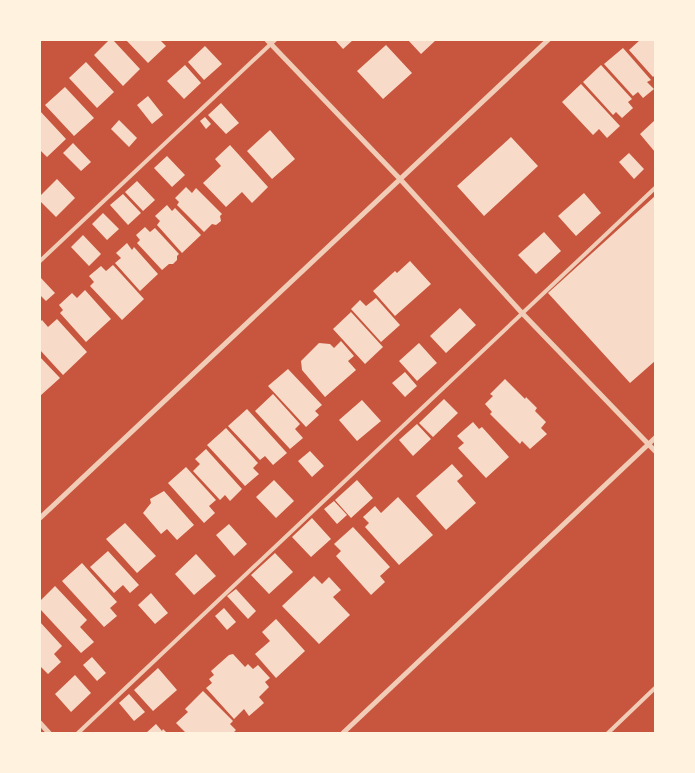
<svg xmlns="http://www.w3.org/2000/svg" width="695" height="773" font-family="'PT Sans',sans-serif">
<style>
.building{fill:#f7dbc8}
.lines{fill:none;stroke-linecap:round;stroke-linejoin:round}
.service{stroke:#f1ccb7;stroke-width:4}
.minor{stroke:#f1ccb7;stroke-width:5}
</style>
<rect width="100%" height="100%" fill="#c8553d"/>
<path class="building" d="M109,40H113L140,69L123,86L94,55Z
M126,40H160L166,46L148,63Z
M335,40H353L343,49Z
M408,40H436L421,54Z
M640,40H655V75L653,77L629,50Z
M386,45L412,73L383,99L357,71Z
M205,46L222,64L204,80L188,62Z
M623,48L651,80L647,82L654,89L643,98L638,92L633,96L604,64Z
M86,62L114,92L97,108L69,78Z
M185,65L201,83L184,99L167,81Z
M601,65L632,99L628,102L633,108L622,118L616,112L613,115L583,82Z
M581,84L620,126L607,138L599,129L593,135L562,102Z
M65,87L94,118L74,136L45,105Z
M148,96L163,115L152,124L137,105Z
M221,103L239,123L226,134L208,115Z
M40,111L66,139L47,157L40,150Z
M205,117L211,124L206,129L200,121Z
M119,120L137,138L129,147L111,129Z
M655,120V152L640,134Z
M270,130L295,159L272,179L247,151Z
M511,137L538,166L484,216L457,186Z
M73,143L91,162L81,171L63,153Z
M230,145L268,187L252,203L242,192L226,207L203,183L221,166L215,159Z
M629,153L644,169L634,179L619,162Z
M167,156L185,175L172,187L154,168Z
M57,179L75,198L56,217L40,201V196Z
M137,181L155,200L143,211L125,192Z
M186,187L192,193L196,188L222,214L220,216L221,221L216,225L212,224L204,232L177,205L179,202L175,198Z
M584,193L601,213L576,236L558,216Z
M123,194L141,213L128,225L110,205Z
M655,196V361L630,383L548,293Z
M167,205L172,211L175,208L201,235L182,253L157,225L160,221L155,216Z
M103,213L119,229L107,240L92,224Z
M145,227L150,232L155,228L179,254L177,256V260L173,264H169L162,270L137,243L140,240L136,235Z
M544,232L561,251L536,274L518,255Z
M83,235L101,254L89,266L71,247Z
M127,243L132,250L134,247L158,274L140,291L115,263L121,258L116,253Z
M410,261L431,284L395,316L373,291L395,271L397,273Z
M113,265L144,299L122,320L90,286L94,282L89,276L101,266L106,271Z
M40,277L55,293L46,301L40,295Z
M85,290L111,319L86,342L60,313L63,310L59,305L72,293L77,298Z
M376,298L400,325L381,342L351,309L360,300L366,306Z
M460,308L476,325L446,353L430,336Z
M351,312L383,347L365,364L333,329Z
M57,319L87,352L63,375L40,350V322L42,320L48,327Z
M341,341L354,356L348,361L356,370L325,397L302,370L301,361L319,343L330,344L334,348Z
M419,343L437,363L417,381L399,361Z
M40,357L60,378L40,396Z
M288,369L322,405L315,411L319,415L306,427L268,386Z
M405,372L417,386L405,397L392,383Z
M505,379L525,399L526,397L537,408L535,411L546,422L541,428L547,434L530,449L522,441L520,444L490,414L492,412L485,404L493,396L490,394Z
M273,394L300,424L295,429L303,438L290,449L255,411Z
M444,399L458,413L433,437L419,423Z
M362,400L381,421L357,441L339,420Z
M247,409L287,453L273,465L265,456L260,460L228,426Z
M473,422L479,429L482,427L509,457L486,478L458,448L464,443L457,436Z
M417,424L431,439L413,456L399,440Z
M226,428L258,463L253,468L259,474L245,486L207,445Z
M206,449L242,489L230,501L225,495L220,500L193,471L200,464L195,459Z
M310,451L324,466L312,477L298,461Z
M452,464L463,476L457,481L476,503L446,530L416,496Z
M186,467L216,500L209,506L215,513L204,523L168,483Z
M274,480L294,501L276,518L256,497Z
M357,480L373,498L351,518L335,500Z
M164,491L194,525L177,540L167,529L161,534L143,513L151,503L150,499Z
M398,497L433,535L399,565L365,527L369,523L363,517L375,506L381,513Z
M334,501L347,515L337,524L324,509Z
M312,518L331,539L311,557L292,537Z
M125,523L156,556L137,573L106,539Z
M229,524L247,544L234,556L216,535Z
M353,527L390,567L380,576L385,582L371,595L336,556L341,551L334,544Z
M108,551L139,585L130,593L123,585L114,593L90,567Z
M275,553L293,572L269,594L251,575Z
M196,554L216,576L194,595L175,574Z
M82,563L117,602L110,608L117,616L104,627L62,581Z
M314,576L322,584L329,577L341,590L333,597L350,615L319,644L282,606Z
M55,586L87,620L80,627L94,642L81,653L40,609V601Z
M236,589L256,611L248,619L227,596Z
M151,593L168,613L155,624L138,605Z
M224,608L236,622L227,630L215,616Z
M276,619L305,651L276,678L255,654L270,641L262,632Z
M40,622L62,646L54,654L61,662L48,674L41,667L40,668Z
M233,654L245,667L248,664L253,669L258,665L270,678L265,682L269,687L259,697L264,703L249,716L244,709L234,719L206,688L212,683L209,679L214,675L211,671L229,655Z
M92,657L106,673L97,681L83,665Z
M158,668L177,690L153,711L134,690Z
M75,675L91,693L71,712L55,694Z
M203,691L233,721L230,724L236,730L233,733H186L176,723L188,712L185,709Z
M129,694L145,712L134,721L119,703Z
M156,724L162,731L163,729L167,733H146Z"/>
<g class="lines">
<path class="service" d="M40,261L275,40
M78,733L655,188
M608,733L655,688"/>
<path class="minor" d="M267,40L400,179L522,313L655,451
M40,518L548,40
M40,723L49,733
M343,733L655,438"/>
</g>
<rect width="695" height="773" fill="none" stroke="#fff3e0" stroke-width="82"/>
</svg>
